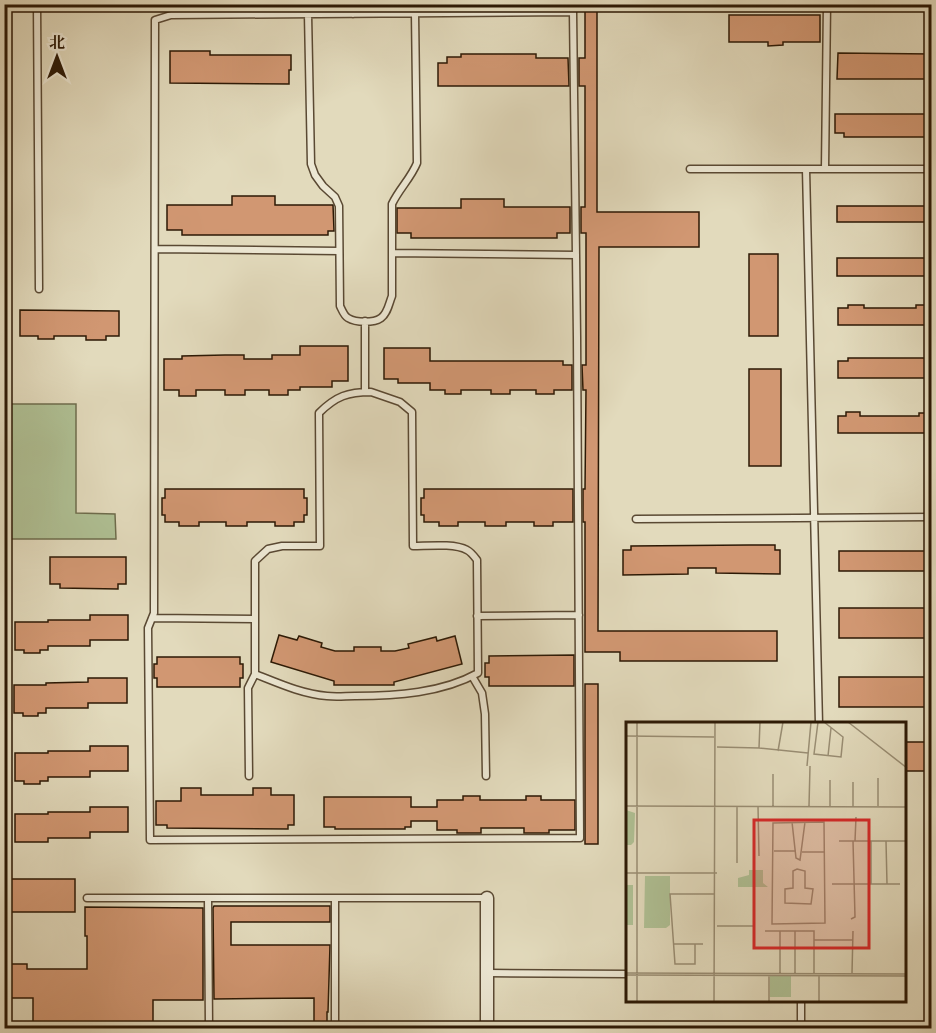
<svg xmlns="http://www.w3.org/2000/svg" width="936" height="1033" font-family="'IM FELL French Canon','Noto Serif SC',serif">
<style>
.green{fill:#afc094;stroke:#6e6c4c;stroke-width:1.5}
.building{fill:#d19772;stroke:#2c1905;stroke-width:1.5}
.lines{fill:none;stroke-linecap:round;stroke-linejoin:round}
.lane-casing{stroke:#5a4933;stroke-width:9}
.street-casing{stroke:#5a4933;stroke-width:15}
.lane{stroke:#ece7d3;stroke-width:6}
.street{stroke:#ece7d3;stroke-width:12}
.inset-road{fill:none;stroke:#998d73;stroke-width:1.5}
.view{fill:#d62828;fill-opacity:0.15;stroke:#d62828;stroke-width:3}
.inset-edge{fill:none;stroke:#2c1905;stroke-width:3}
</style>
<rect width="100%" height="100%" fill="#e2dabc"/>
<filter id="stains"><feTurbulence type="fractalNoise" baseFrequency=".00333" numOctaves="4"/><feColorMatrix values="0 0 0 0 .2 0 0 0 0 .09 0 0 0 0 .02 0 0 0 .5 -.17"/></filter>
<radialGradient id="worn" r=".72"><stop offset=".6" stop-color="#630" stop-opacity="0"/><stop offset="1" stop-color="#630" stop-opacity=".3"/></radialGradient>
<path class="green" d="M5,404H76V513L115,514L116,539H5Z"/>
<path class="building" d="M585,4H597V212H699V247H599L598,631H777V661H620V652H585V522H583V489H585L586,390H583L582,365H586V233H581V207H585V86H579V58H585Z
M729,15H820V42H783V45L768,46V42H729Z
M170,51H210V55H291V70H289V84L170,83Z
M838,53L932,54V79H837Z
M461,54H536V58H568L569,86H438V63H447V57H461Z
M835,114H932V137H844V133H835Z
M232,196H275V205H333L334,231H328V235H182V230H167V205H232Z
M461,199H504V207H570V233H557V238H411V233H397V208H461Z
M837,206H932V222H837Z
M749,254H778V336H749Z
M837,258H932V276H837Z
M848,305H864V308H916V305H932V325H838V308H848Z
M20,310L119,311V336H106V340H86V336H54V339H38V336H20Z
M300,346H348V381H332V387H300V390H288V395H269V390H245V395H225V390H196V396H179V390H164V359H182V356L225,355H244V359H272V355H300Z
M384,348H430V361H563V365H572V390H554V394H536V390H510V394H491V390H461V394H445V390H430V383H398V379H384Z
M848,358H932V378H838V361H848Z
M749,369H781V466H749Z
M846,412H860V416H919V413H932V433H838V416H846Z
M165,489H304V498H307V515H304V522H294V526H275V522H247V526H226V522H199V526H179V522H165V515H162V498H165Z
M424,489H573V522H553V526H534V522H506V526H485V522H458V526H439V522H424V515H421V498H424Z
M749,545H775V550H780V574L716,573V568H688V574L623,575V550H631V546Z
M839,551H932V571H839Z
M50,557H126V584H118V589L60,588V584H50Z
M839,608H932V638H839Z
M90,615H128V640H90V646H48V650H40V653H24V650H15V622H48V620H90Z
M279,635L297,640L299,636L322,643L321,647L335,651H354V647H381V651H395L409,648L408,644L436,637L437,641L455,636L462,664L394,682V685H334V681L271,662Z
M574,655V686H489V677H485V663H489V656Z
M157,657H240V664H243V678H240V687H157V678H154V664H157Z
M839,677H932V707H839Z
M88,678H127V703H88V708H46V713H38V716H23V713H14V685H46V683L88,682Z
M585,684H598V844H585Z
M904,742H932V771H904Z
M90,746H128V771H90V777H48V781H40V784H24V781H15V753H48V751H90Z
M181,788H201V795H253V788H271V795H294V825H288V829L167,828V825H156V801H181Z
M463,796H480V800H526V796H541V800H575V830H549V833H524V828H481V833H457V830H437V821H411V827H405V829H335V827H324V797H411V807H437V800H463Z
M90,807H128V832H90V838H48V842H15V814H48V812H90Z
M4,879H75V912H8V908H4Z
M214,906H330V922H231V945H330L328,1012H327V1029H314V998L214,999L213,908Z
M85,907L203,908V1000H153V1029H33V998H4V964H27V969H87V936H85Z"/>
<g class="lines">
<g class="lane-casing">
<path id="lane" d="M37,4L39,289
M353,4V14
M573,12L577,337L580,838L150,840L148,628L154,613L155,20L171,15Z
M308,14L311,164L315,175L323,186L335,197L339,206L340,306C342,310 344,316 348,318C356,323 374,323 381,318C388,313 389,303 392,296V204C399,189 411,178 417,163L415,13
M690,169H932
M806,169L819,724
M825,169L827,4
M155,249L339,251
M392,253L576,255
M365,321V392
M371,392L400,402L412,412L413,546C427,546 454,543 467,550C471,552 474,556 477,560L478,673C442,693 396,696 355,696C346,696 336,697 327,696C302,694 278,683 255,674V561L268,549L282,546H320L319,413C336,396 348,392 371,392Z
M636,519L932,517
M477,616L579,615
M152,618L255,619
M472,676L482,693L485,714L486,776
M249,776L248,688L255,674
M87,898H487
M208,898L209,1028
M488,973L627,974
M335,1028V898
M801,1028V1002"/>
</g>
<g class="street-casing">
<path id="street" d="M487,1028V898"/>
</g>
<use href="#lane" class="lane"/>
<use href="#street" class="street"/>
</g>
<g transform="translate(626 722)">
<rect width="280" height="280" fill="#e2dabc"/>
<path d="M0,88L9,91L8,120L5,123H0ZM123,148H137V161L142,165H112V156L123,153ZM19,154H44V203L40,206H18ZM0,163H7V203H0ZM144,254H165V275H144Z" fill="#afc094"/>
<path class="inset-road" d="M192,0L188,32L215,35L217,15L198,0M222,0L281,46M0,14L88,15M91,25L133,26L134,0M133,26L182,31M152,29L157,0M202,34L205,6M181,44L185,0M147,52V84M252,56V84M204,58V85M0,84L281,85M111,84V141M132,84L133,134M183,84L184,44M227,85V60M166,100L170,136L174,138L179,100M198,100L199,201L146,202L147,101ZM213,119H281M229,119L230,95M245,119V162M260,119L261,162M148,129H170M176,130H198M171,147L179,149V166L187,167L185,182L159,181V167L167,166V149ZM0,151H91M206,162H274M225,197L229,195L227,119M91,204H128V166M139,209H188V251M154,209V251M188,218H227M48,222H77M69,222V242H49L44,172H89M0,251L281,252M169,251V209M226,251L227,209M0,253L281,254M11,280V0M88,280L89,0M143,280V253M193,280V253"/>
<path class="view" d="M128,98H243V226H128Z"/>
<rect width="280" height="280" class="inset-edge"/>
</g>
<rect width="936" height="1033" fill="none" stroke="#e2dabc" stroke-width="24"/>
<rect x="6" y="6" width="924" height="1021" fill="none" stroke="#2c1905" stroke-width="3"/>
<rect x="12" y="12" width="912" height="1009" fill="none" stroke="#2c1905" stroke-width="1.5"/>
<g transform="translate(57 57)" stroke="#ece7d3" stroke-width="4.5" paint-order="stroke">
<path d="M0-4.5L10 22L0 15L-10 22Z" fill="#2c1905"/>
<text y="-9" font-size="16" font-weight="bold" text-anchor="middle" fill="#2c1905">北</text>
</g>
<rect width="100%" height="100%" filter="url(#stains)"/>
<rect width="100%" height="100%" fill="url(#worn)"/>
</svg>
